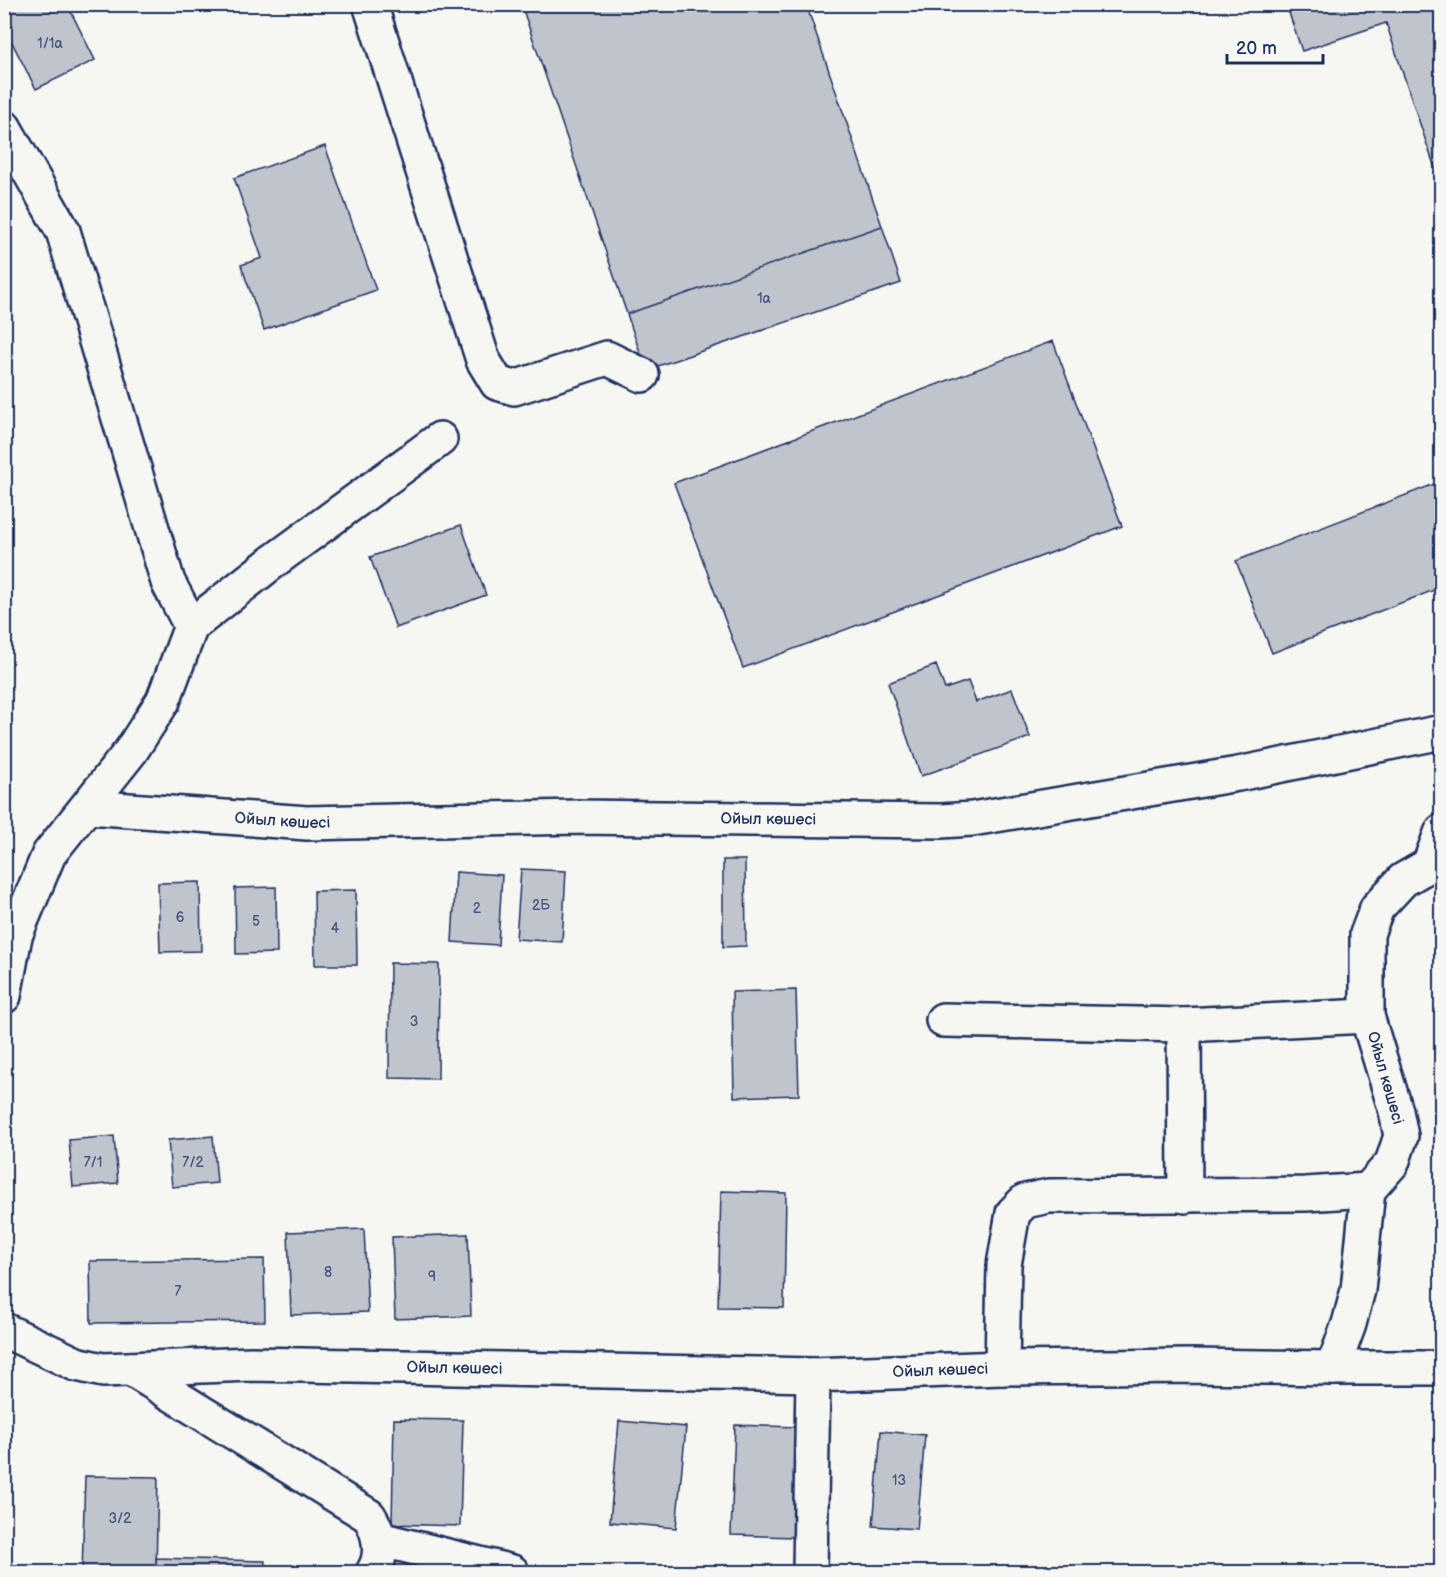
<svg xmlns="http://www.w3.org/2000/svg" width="1446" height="1577" font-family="'Balsamiq Sans',sans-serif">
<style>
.building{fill:#c0c4cd;stroke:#1b2f5e;stroke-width:1.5}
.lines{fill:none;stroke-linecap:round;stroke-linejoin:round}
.minor-casing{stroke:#1b2f5e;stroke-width:38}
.minor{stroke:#f6f6f2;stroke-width:33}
.labels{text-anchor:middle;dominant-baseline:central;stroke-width:4.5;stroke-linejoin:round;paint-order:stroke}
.number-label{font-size:14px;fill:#44547a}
.street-label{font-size:16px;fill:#1b2f5e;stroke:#f6f6f2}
</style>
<rect width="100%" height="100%" fill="#f6f6f2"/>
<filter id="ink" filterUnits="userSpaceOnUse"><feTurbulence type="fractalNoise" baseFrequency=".0167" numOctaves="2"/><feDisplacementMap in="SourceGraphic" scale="12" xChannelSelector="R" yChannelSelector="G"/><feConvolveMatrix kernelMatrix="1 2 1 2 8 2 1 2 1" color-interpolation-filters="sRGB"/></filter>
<g filter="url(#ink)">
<path class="building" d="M4,4H67L95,60L36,89L4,27Z
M521,4H806L882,226L627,314Z
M1286,4H1442V189L1386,23L1302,51Z
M325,146L376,290L264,330L241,265L262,258L234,178Z
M882,226L901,283L646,370L627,314Z
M1053,341L1122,526L743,668L674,483Z
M1442,481V587L1272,653L1236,561Z
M461,525L486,595L396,628L370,557Z
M936,665L945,689L968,681L976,702L1012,689L1030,737L921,776L888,683Z
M723,860H745L746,946L723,947Z
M521,869L566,871L562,942L516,939Z
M456,872L502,875L498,945L452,942Z
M200,882L201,951L160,952L158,883Z
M276,887L277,953L236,954L235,888Z
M356,890L357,965H315L314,891Z
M390,963L439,964L438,1079L389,1078Z
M796,990L799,1095L734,1097L732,992Z
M114,1136L118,1183L73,1187L69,1140Z
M213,1136L217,1183L172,1187L168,1140Z
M721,1191L786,1193L784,1308L718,1307Z
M364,1229L368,1312L291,1315L288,1232Z
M468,1234L471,1316L395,1319L392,1237Z
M264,1259L265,1321L91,1323L90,1261Z
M394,1419L463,1420L460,1526L392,1524Z
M619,1421L686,1427L676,1528L610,1522Z
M735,1425L798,1427L794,1537L731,1535Z
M881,1431L925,1435L917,1529L873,1526Z
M85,1476L158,1477L156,1572H82Z
M156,1558L265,1561L264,1572H156Z"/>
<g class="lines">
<g class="minor-casing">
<g id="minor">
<path d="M370,4L483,360L497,383L514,388L607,358L642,375"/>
<path d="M4,127L63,231L168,582L191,626"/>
<path id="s1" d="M88,807L307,823L576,817L941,821L972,819L1238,774L1442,732"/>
<path d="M4,996L15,936L49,854L131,751L163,701L191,626L275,560L440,439"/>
<path d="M943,1020L1184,1025L1367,1016"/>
<path d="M1184,1025L1185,1196"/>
<path id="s2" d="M4,1330L76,1364L103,1370L251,1364L813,1375L1002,1368L1004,1265L1013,1213L1025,1201L1049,1196L1306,1194L1368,1190L1392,1163L1401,1136L1396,1111L1367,1016V934L1377,908L1403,880L1429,865L1442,831"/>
<path d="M1002,1368L1192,1366L1333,1368L1349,1324L1358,1290L1368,1190"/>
<path d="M1333,1368H1442"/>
<path d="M131,1369L369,1516C380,1533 384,1555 373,1572"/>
<path d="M379,1539L512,1572"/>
<path d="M810,1572L813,1375"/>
</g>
</g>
<use href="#minor" class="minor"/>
</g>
</g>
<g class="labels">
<g class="number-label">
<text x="50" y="43">1/1а</text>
<text x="764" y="298">1а</text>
<text x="541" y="905">2Б</text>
<text x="477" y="908">2</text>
<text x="180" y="917">6</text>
<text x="256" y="921">5</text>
<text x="335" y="928">4</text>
<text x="414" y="1021">3</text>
<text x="93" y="1162">7/1</text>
<text x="193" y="1162">7/2</text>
<text x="328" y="1272">8</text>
<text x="432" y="1276">9</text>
<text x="178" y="1291">7</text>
<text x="899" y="1480">13</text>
<text x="120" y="1518">3/2</text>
</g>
<g class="street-label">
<text stroke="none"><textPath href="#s1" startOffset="681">Ойыл көшесі</textPath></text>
<text stroke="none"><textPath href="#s1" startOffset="195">Ойыл көшесі</textPath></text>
<text transform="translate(1385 1078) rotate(74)">Ойыл көшесі</text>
<text stroke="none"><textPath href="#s2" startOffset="459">Ойыл көшесі</textPath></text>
<text stroke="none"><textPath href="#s2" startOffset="945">Ойыл көшесі</textPath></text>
</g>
</g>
<rect width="1446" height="1577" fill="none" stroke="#f6f6f2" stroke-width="24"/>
<rect x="12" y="12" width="1422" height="1553" fill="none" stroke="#1b2f5e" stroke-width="2" filter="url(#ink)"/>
<path d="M1227 54v9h96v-9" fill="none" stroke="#1b2f5e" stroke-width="3"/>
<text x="1236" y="54" font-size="18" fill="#1b2f5e" stroke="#f6f6f2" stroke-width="4.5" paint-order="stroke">20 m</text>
</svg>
